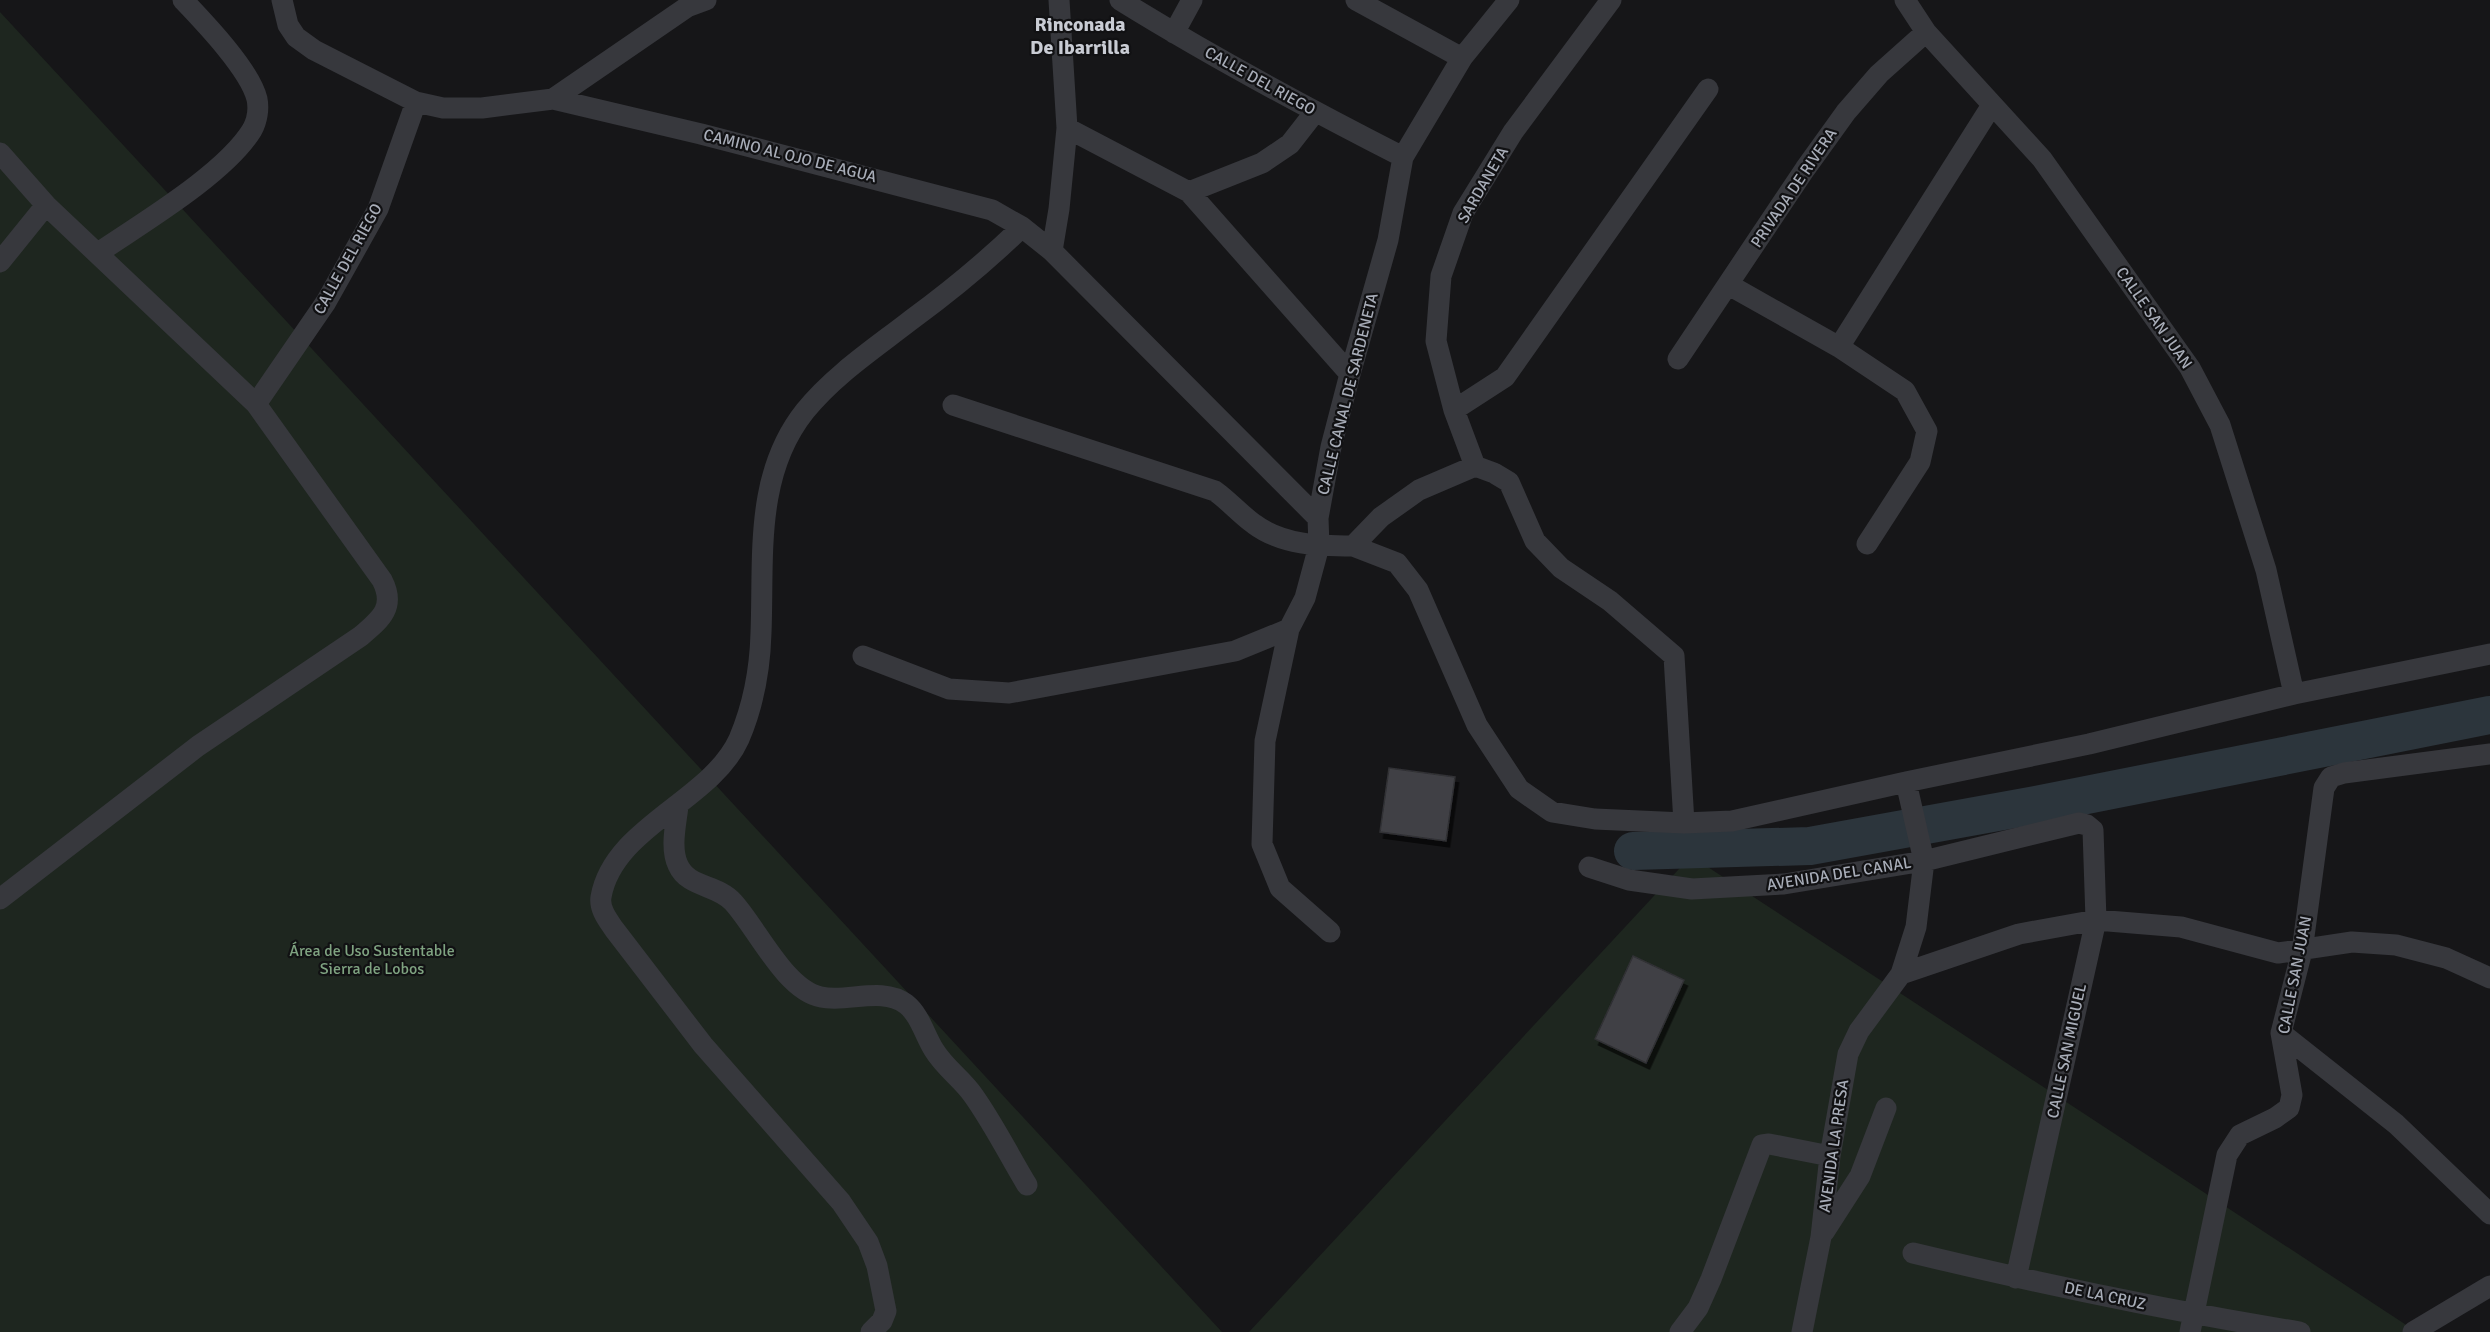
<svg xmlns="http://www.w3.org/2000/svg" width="2490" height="1332" font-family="Signika,sans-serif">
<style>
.green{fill:#1e261f}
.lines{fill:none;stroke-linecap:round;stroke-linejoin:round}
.river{stroke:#2c353c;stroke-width:38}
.building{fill:#404145;stroke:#303034;stroke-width:1.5;filter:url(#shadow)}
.minor{stroke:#37383d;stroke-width:21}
.labels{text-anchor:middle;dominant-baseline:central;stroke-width:4.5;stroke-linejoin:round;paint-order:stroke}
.street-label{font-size:16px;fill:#a8adb8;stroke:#111113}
.park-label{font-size:16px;fill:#7fa381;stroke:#111113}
.quarter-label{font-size:20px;font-weight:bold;fill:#c9ccd4;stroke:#111113}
</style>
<defs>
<filter id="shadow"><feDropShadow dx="3.5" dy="6" stdDeviation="0" flood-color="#0009"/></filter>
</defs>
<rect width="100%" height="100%" fill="#161618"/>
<path class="green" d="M0,12L1222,1332H0Z
M1691,856L2417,1332H1249Z"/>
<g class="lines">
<path class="river" d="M1633,851L1810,846L2036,805L2490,715"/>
</g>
<path class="building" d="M1389,768L1455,777L1446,841L1380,832Z
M1633,956L1684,980L1646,1063L1595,1039Z"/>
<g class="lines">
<path class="minor" d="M282,0L288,25L296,37L314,50L416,102L443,108H482L553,99L701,134L992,210L1022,227L1052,251L1318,518
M1120,0C1212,57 1307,108 1403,157
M1356,0L1462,58
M1905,0L1926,32L2042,159L2190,368L2220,425L2266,570L2294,694
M1174,33L1192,0
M553,99L687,7L706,0
M1067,128L1189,192L1350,374
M0,153L46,205L256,404L382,580C396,607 381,619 361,636L198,746L0,899
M1189,192L1262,163L1290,144L1315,112
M1052,251L1059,209L1067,128L1059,0
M98,253C142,223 225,174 252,130C257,121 259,109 257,99C250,70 204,22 183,0
M0,262L46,205
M1729,285L1839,347L1905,391L1927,431L1920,462L1867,544
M1839,347L1992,105
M1678,359L1805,169L1846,112L1879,74L1926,32
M256,404L326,302L378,209L416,102
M953,405L1215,491C1229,501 1240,514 1254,524C1282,545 1319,546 1353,546L1381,517L1419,490L1475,466L1494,473L1509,482L1535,541L1561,568L1610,601L1674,656L1684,823
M1454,410L1505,377L1708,89
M1475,466L1454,410L1436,341L1441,276L1463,213L1513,132L1611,0
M1353,546L1397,563L1418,590L1477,725L1519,789L1552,812L1595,819L1684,823L1732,821L1906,782L2089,744L2294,694L2490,654
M1289,629L1265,741L1262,844L1280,888L1330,932
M863,656L949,689L1009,693L1235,651L1289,629L1305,598L1319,546L1318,518L1331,447L1350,374L1388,240L1403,157L1462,58L1509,0
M678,806C676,824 670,848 678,865C688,888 717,884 733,902C757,928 785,990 821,997C847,1003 882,986 906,1004C920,1015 925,1036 934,1050C945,1068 962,1079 973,1095C993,1123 1009,1155 1027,1185
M1589,867L1629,880L1692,889L1784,884L1924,861L2079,823L2087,825L2093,830L2096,920L2016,1278
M1901,974L2019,934L2096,920L2181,927L2278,953L2352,942L2396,945L2446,958L2490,978
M2281,1033L2396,1124L2490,1214
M1824,1232L1860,1176L1886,1108
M1913,1253C2041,1284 2170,1311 2300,1332
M871,1332L882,1321L886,1311L877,1266L868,1242L841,1202L703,1045L614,929C608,920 599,909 601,897C613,827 711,801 739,739C753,706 760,669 761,633C764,557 754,475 805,411C834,375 875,348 911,320C952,290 986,262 1022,227
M1680,1332L1698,1308L1711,1279L1762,1145L1769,1144L1830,1156
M1802,1332L1821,1237L1830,1156L1848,1054L1859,1031L1901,974L1916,927L1924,861L1906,782
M2190,1332L2227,1155L2240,1135L2275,1118L2289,1108L2292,1095L2281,1033L2302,951L2324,788L2331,777L2344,773L2490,754
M2413,1332L2490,1286"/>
</g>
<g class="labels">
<g class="street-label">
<text transform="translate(1260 81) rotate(29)">CALLE DEL RIEGO</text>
<text transform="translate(790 156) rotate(14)">CAMINO AL OJO DE AGUA</text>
<text transform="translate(1483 185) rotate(-60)">SARDANETA</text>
<text transform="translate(1794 188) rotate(-56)">PRIVADA DE RIVERA</text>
<text transform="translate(348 259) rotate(-61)">CALLE DEL RIEGO</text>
<text transform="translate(2154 318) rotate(55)">CALLE SAN JUAN</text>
<text transform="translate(1348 394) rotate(-76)">CALLE CANAL DE SARDENETA</text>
<text transform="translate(1839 874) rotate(-9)">AVENIDA DEL CANAL</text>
<text transform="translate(2295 975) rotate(-79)">CALLE SAN JUAN</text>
<text transform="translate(2067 1051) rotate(-78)">CALLE SAN MIGUEL</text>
<text transform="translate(1834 1146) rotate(-82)">AVENIDA LA PRESA</text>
<text transform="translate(2105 1296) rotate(12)">DE LA CRUZ</text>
</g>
<g class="park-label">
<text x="372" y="951">Área de Uso Sustentable<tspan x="372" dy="18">Sierra de Lobos</tspan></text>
</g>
<g class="quarter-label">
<text x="1080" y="24">Rinconada<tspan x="1080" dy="23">De Ibarrilla</tspan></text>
</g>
</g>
</svg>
